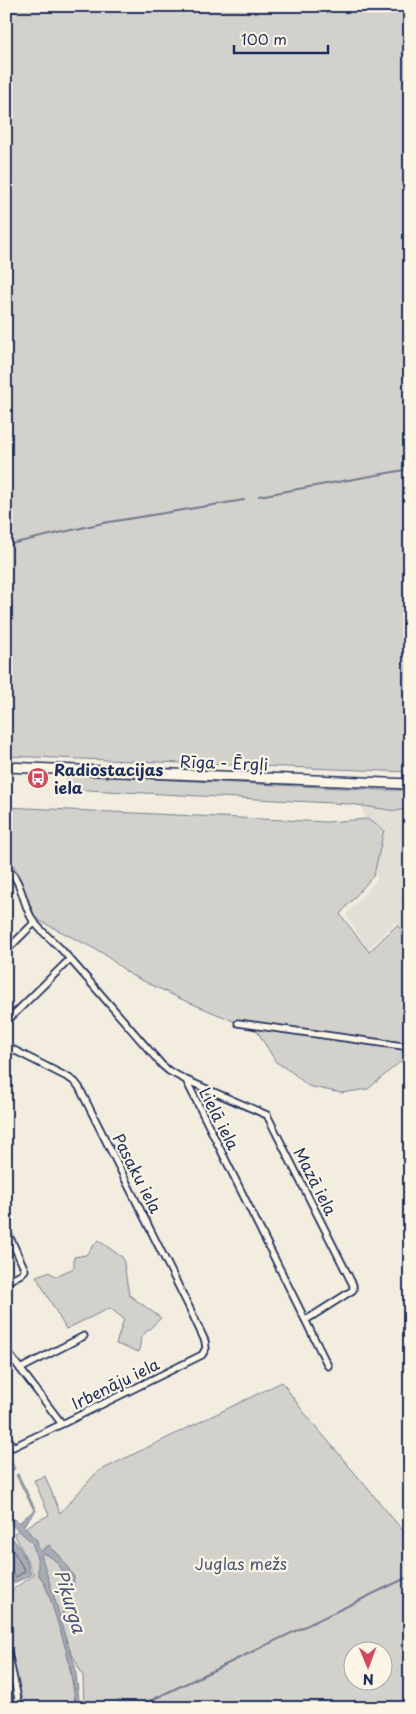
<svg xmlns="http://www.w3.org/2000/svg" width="416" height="1714" font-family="'Playpen Sans',sans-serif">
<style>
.built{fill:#e3dfd6}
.green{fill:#d3d1cc;stroke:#778095;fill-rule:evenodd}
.water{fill:#a9acb3;stroke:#707a91;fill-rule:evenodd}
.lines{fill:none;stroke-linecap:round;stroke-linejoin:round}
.shore{stroke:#546180;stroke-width:1}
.stream{stroke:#707a91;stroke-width:2}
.street-casing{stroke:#1b2f5e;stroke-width:9}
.primary-casing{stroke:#1b2f5e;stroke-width:12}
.street{stroke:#fcf5e5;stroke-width:5.5}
.primary{stroke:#fcf5e5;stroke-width:9}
.labels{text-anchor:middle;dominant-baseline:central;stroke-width:4.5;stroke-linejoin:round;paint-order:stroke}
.street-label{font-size:16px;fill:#1b2f5e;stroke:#fcf5e5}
.poi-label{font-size:16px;font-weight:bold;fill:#1b2f5e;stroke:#fcf5e5;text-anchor:start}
.park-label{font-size:16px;fill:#49587a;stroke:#fcf5e5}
.water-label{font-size:18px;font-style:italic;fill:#465478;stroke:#fcf5e5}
</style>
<rect width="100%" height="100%" fill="#f3ede0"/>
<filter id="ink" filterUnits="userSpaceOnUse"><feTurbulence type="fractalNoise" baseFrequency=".02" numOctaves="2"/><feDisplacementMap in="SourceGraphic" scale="10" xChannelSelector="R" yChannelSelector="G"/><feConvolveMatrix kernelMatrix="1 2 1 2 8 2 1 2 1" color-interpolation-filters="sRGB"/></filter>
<g filter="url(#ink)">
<path class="built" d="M360,796L410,797V934L396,922L368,950L346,915L377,879Z"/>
<path class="green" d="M6,6H410V772L6,756Z
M66,775L383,790H410V808L396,811L350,804L69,789Z
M6,807L326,822L367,819L384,830L374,875L340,914L369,952L397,925L410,939V1071L401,1061L368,1089L341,1093L308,1086L293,1073L276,1062L257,1031L181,999L131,975L101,952L36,919L15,867L6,864Z
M98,1240L123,1258L129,1295L161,1318L141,1337L139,1352L116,1344L124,1319L110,1308L66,1329L36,1276L48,1272L56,1276L74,1268V1257L86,1255Z
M282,1382L302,1410L410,1539V1708H84L83,1676L65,1640L74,1693L75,1708H22L6,1629V1614L9,1613L6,1599L11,1595L13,1589L34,1575L14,1533L49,1515L34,1480L45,1476L60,1513L97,1472ZM354,1652H384V1682H354Z
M6,1449L15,1469L6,1473Z
M6,1667L15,1708H6Z"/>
<path class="water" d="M18,1474L36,1511L23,1526C29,1530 30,1535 37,1540L38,1548L41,1551L49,1545L60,1556L74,1577L73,1588L60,1621L75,1666L80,1708H76L75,1691L67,1653L50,1598L44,1582L38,1574V1562L34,1548L32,1542L6,1520V1513L19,1523L34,1510L16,1475ZM43,1553C56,1557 65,1573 70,1585L62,1616L60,1617L41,1555Z
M6,1532C18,1541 27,1561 31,1575L13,1583L6,1572Z"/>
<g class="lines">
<path class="shore" d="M6,1538L25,1571L16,1577L11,1571H6"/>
<path class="stream" d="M259,496L410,469
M6,545L103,523L244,500
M135,1708L410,1576"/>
<g class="street-casing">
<path id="street" d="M6,869C22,877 23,908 34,922C42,932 52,940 61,949C95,987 128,1026 162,1065L169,1071L186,1080L328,1366
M6,951L35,922
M6,1022L69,960
M238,1023L410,1047
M6,1046L69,1078L75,1082L79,1087L190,1309L205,1341L206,1348L202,1355L62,1424L6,1350
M186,1080L267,1115L353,1285V1290L306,1320
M6,1229L25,1270L21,1274L6,1282
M20,1369L84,1336
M6,1434L13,1447L62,1424
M6,1643L20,1708"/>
</g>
<g class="primary-casing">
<path id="primary" d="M6,767L410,784"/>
</g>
<use href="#street" class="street"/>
<use href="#primary" class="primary"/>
</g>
</g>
<defs>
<g id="bus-disc" transform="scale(1.125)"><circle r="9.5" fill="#d1495b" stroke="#fcf5e5"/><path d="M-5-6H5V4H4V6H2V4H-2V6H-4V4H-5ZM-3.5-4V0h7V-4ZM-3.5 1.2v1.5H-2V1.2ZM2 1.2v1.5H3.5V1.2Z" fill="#fff"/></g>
</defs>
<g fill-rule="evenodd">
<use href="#bus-disc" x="38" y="778"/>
</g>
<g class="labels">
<g class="street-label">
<text transform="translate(224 762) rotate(2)">Rīga - Ērgļi</text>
<text transform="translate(220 1118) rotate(63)">Lielā iela</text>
<text transform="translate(138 1173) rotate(63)">Pasaku iela</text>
<text transform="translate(316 1181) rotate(63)">Mazā iela</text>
<text transform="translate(115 1383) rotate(-26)">Irbenāju iela</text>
</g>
<g class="poi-label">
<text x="54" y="769">Radiostacijas<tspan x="54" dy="18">iela</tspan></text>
</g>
<g class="park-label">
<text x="241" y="1563">Juglas mežs</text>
</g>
<g class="water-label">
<text transform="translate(71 1601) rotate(73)">Piķurga</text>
</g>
</g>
<rect width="416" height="1714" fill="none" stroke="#fcf5e5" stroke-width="25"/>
<rect x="12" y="12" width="391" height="1689" fill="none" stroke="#1b2f5e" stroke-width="2" filter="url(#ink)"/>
<g transform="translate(368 1666) rotate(179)"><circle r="24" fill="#fcf5e5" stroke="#a2a6af"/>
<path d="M0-4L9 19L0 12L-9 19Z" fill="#d1495b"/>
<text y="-8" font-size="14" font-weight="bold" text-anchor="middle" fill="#1b2f5e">N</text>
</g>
<path d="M234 45v8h94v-8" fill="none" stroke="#1b2f5e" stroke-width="2.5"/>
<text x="241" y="45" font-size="15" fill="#1b2f5e" stroke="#fcf5e5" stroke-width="4" paint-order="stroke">100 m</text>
</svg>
